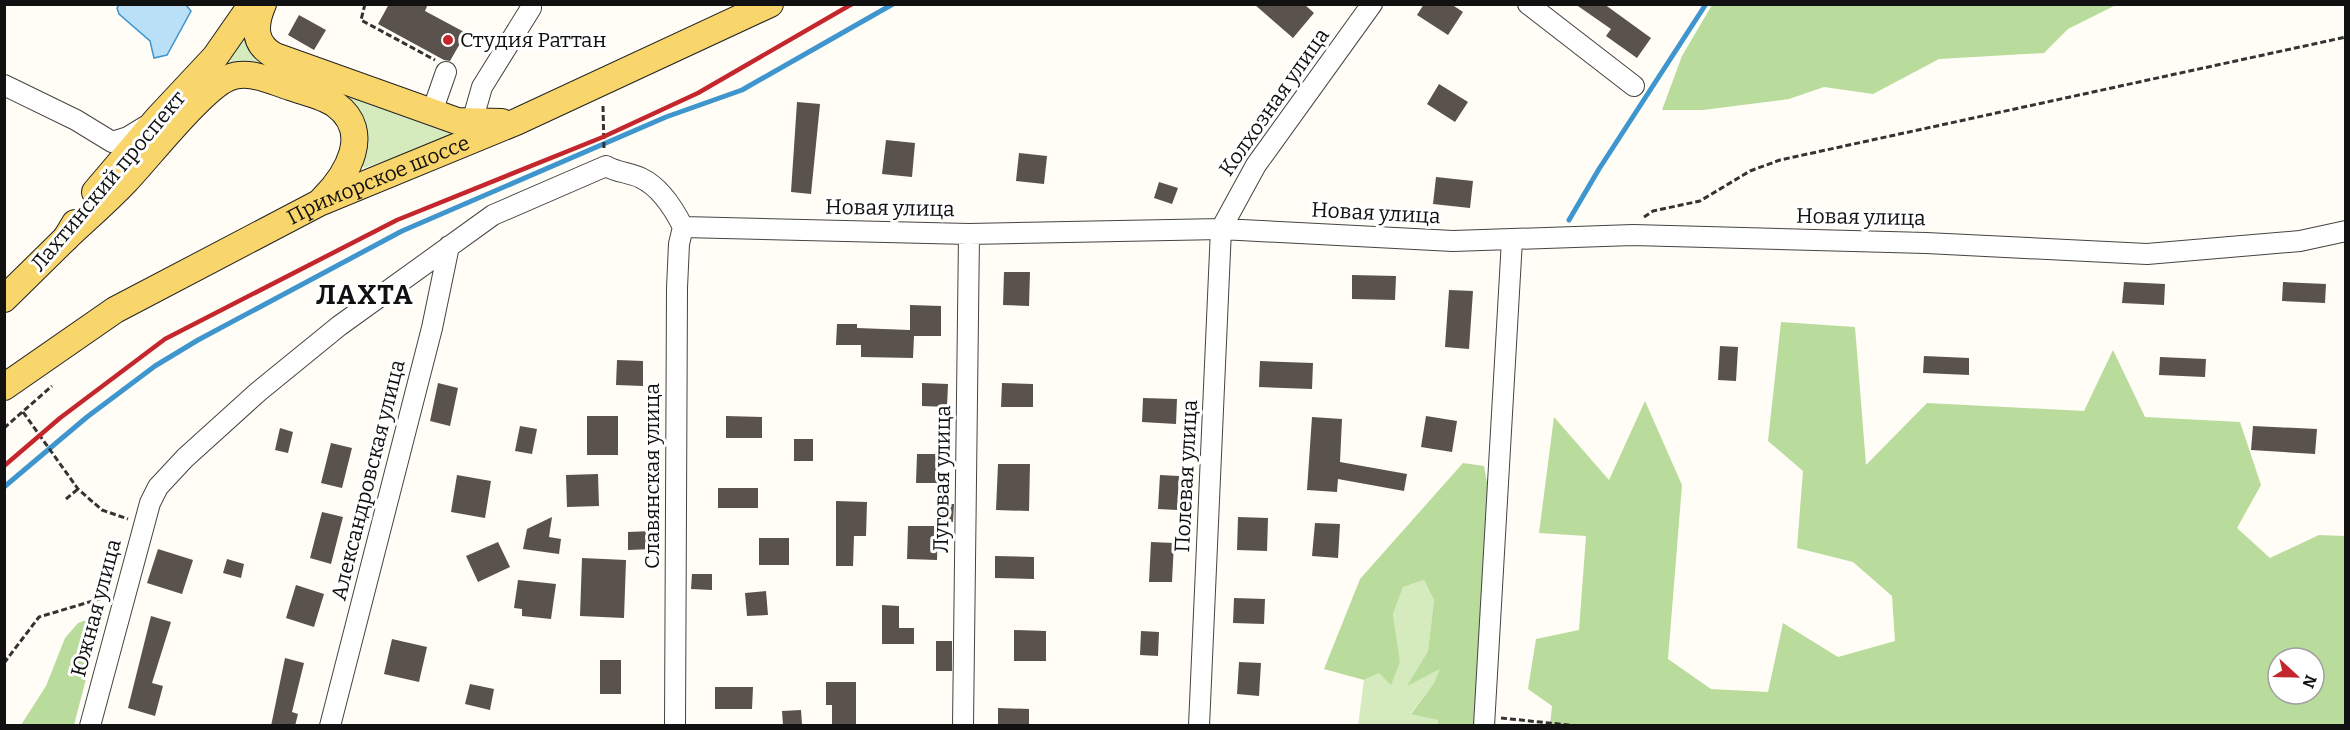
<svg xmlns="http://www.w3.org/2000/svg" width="2350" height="730" font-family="Bitter,serif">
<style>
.green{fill:#d5ebbd}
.forest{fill:#b9dc9c;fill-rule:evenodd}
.water{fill:#b9e0f7;stroke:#3f96cf;stroke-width:1.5}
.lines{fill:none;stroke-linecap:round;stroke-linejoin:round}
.stream{stroke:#3f96cf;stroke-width:5}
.building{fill:#5a524d}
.minor-casing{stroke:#444;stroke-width:22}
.major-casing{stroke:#222;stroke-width:28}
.path{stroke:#333;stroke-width:3;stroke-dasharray:6 3;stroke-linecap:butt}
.minor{stroke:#fff;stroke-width:20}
.major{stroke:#f9d66b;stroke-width:26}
.rail{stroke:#c4262e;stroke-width:4.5}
.poi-dot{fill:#c4262e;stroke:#fff;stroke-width:2}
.labels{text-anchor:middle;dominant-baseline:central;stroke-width:6;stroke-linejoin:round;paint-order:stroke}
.poi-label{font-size:21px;fill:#111;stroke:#fff;text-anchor:start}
.street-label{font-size:21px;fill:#111;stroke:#fff}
.district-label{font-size:27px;font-weight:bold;letter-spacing:1.5px;fill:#111;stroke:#fff}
</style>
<rect width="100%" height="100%" fill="#fffdf5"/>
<path class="green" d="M245,35L312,79L225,66Z
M325,83L457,130L458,135L364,168Z
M1424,580L1434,600L1428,651L1408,685L1441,668L1434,683L1411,713L1438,720V725L1358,726L1364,680L1400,663L1393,614L1403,587Z"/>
<path class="forest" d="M1712,5V4L2116,5L2068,29L2044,53L1939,59L1873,94L1824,87L1789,99L1703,110H1662L1682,56Z
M1781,322L1855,327L1866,465L1927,403L2084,411L2113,350L2145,417L2240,422L2261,485L2237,528L2270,558L2319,535L2345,536V725H1550L1552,706L1528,689L1536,639L1579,630L1586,536L1539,533L1554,417L1609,480L1645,401L1682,485L1668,659L1711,689L1768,692L1783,623L1838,657L1895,641L1892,596L1853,562L1797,548L1803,471L1768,441ZM2278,658H2314V694H2278Z
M1463,463L1484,466L1488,488L1475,725H1438V720L1411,714L1434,683L1440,669L1407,686L1428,651L1434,600L1424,580L1403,587L1393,614L1400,662L1391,685L1379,673L1364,680L1324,669L1360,579Z
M103,614L74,725H21L46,686L65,638L78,623Z"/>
<path class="water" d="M119,5H186L191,11L167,55L154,58L150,41L119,14L117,8Z"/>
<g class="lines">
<path class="stream" d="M1569,220L1599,169L1706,4
M4,487L87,417L155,366L198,340L402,231L666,117L742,90L893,4"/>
</g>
<path class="building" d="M389,4H428L425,11L466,33L450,61L444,60L378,24Z
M1254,4H1304L1314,13L1293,38Z
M1424,4H1451L1463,12L1448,35L1417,15Z
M1575,4H1604L1651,38L1637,58L1606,36L1611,29Z
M299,15L326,30L314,50L288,35Z
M1439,84L1468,102L1455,122L1427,104Z
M797,102L820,104L811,194L791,192Z
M886,140L915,143L912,177L882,174Z
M1019,153L1047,156L1044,184L1016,181Z
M1436,177L1473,181L1470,208L1433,204Z
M1159,182L1178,188L1172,204L1154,198Z
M1004,272H1030L1029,306L1003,305Z
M1352,275L1396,276L1395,300L1352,299Z
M2124,282L2165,284L2164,305L2122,303Z
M2283,282L2326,284L2325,303L2282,301Z
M1449,290L1473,291L1469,349L1445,347Z
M910,305L941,306V336H914L913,358L861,357V345H836L837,324H857V328L910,330Z
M1720,346L1738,347L1736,381L1718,380Z
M1924,356L1969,358V375L1923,373Z
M2160,357L2206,359L2205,377L2159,375Z
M617,360L643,361V386L616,385Z
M1260,361L1313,363L1312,389L1259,387Z
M438,383L458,388L450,426L430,421Z
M922,383L948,384L947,407L922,406Z
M1002,383L1033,384V407H1001Z
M1143,398L1177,399L1176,424L1142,422Z
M587,416H618V455H587Z
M726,416L762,417V438H726Z
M1426,416L1457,421L1452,452L1421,447Z
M1312,417L1342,419L1340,462L1407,474L1404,491L1338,479L1337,492L1307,490Z
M520,426L537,429L532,454L515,451Z
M2253,426L2317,429L2315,454L2251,450Z
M280,428L293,432L288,453L275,450Z
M794,439H813V461H794Z
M331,443L352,448L342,488L321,483Z
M917,454H939V483H916Z
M998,464H1030L1029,511L996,510Z
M598,474L599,506L567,507L566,475Z
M457,475L491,481L485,518L451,512Z
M1160,475L1179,476L1177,510L1158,509Z
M718,488H758V508H718Z
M836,501L867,502L866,536H854L853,566H836Z
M939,504H954L953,522L939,521Z
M322,512L343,517L331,564L310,558Z
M552,517L549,537L561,539L559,554L523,549L527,529Z
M1238,517L1268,518L1267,551L1237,550Z
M1315,523L1340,524L1338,558L1312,556Z
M908,526H938L937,560L907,559Z
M652,531L653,549L628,550V532Z
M759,538H789V565H759Z
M498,542L510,567L478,582L466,556Z
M1151,542L1174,543L1172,582H1149Z
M158,549L193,560L182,594L147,583Z
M995,556L1034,557V579L995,578Z
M582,558L626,560L624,618L580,616Z
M227,559L244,564L241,578L223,573Z
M692,574H712V590L691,589Z
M518,580L556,584L551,619L522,616V609L514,608Z
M296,585L324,594L314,627L286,618Z
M766,591L768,615L747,616L745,593Z
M1234,598L1265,599L1264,624L1233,623Z
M882,605L899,606V628H914V644H882Z
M151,616L171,622L152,683L163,686L155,716L128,708Z
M1014,630L1046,631V661H1014Z
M1141,631L1159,632L1158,656L1140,655Z
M392,639L427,647L419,682L384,674Z
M936,641H952V671H936Z
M285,658L304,663L292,712L298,714L295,726H271Z
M600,660H621V694H600Z
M1239,662L1261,663L1259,696L1237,694Z
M826,682H856V726H832V705H826Z
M470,684L494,689L490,710L465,704Z
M715,687H753L752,709H715Z
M998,708L1029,709V726H998Z
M801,710L802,724L783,725L782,711Z"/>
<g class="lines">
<g class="minor-casing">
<path id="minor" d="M1528,4L1634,86
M4,85L76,120L112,142L128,137L146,126
M432,112L446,72
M472,122L482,87L531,8
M90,726L150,503L158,487L185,458L258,392L339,326L493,215L606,166C618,173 629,172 641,178C660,187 674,209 683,227L969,234L1221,229L1453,241L1633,235L1926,243L2147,254L2300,241L2346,231
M330,726L432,328L449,246
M675,726L677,288L679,244L683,227
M963,726L969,234
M1199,726L1221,229L1256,165L1372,4
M1484,726L1512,240"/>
</g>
<g class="major-casing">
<g id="major">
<path d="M263,4C254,25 253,44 275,56L457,121L502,122"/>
<path d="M95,192L157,119L215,57L252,4"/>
<path d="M66,238C86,219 107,201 126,181C148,158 202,89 228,78C248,69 271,81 290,87C304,92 324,96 336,105C373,132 347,175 323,199"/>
<path d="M4,299L66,238L75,223"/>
<path id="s1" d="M4,387L115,310L319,203L516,122L770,4"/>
</g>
</g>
<path class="path" d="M365,4L361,20L435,60
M603,106L604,150
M1644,217L1653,211L1700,201L1750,171L1780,160L2346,37
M23,412L78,489L102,510L128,519
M4,428L52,386
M66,499L78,489
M4,663L39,617L106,597
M1501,718L1578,726"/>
<use href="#minor" class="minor"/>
<use href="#major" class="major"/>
<path class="rail" d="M4,466L60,418L165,339L397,220L603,137L698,93L852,4"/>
</g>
<circle class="poi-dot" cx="448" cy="40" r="6"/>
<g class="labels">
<g class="poi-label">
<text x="460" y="40">Студия Раттан</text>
</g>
<g class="street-label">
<text transform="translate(1274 102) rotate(-55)">Колхозная улица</text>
<text transform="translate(108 181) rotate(-50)">Лахтинский проспект</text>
<text stroke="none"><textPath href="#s1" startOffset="429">Приморское шоссе</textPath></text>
<text transform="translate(890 208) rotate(1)">Новая улица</text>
<text transform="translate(1376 213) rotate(3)">Новая улица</text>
<text transform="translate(1861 217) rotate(1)">Новая улица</text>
<text transform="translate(652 476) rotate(-90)">Славянская улица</text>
<text transform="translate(1186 476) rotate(-87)">Полевая улица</text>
<text transform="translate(942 479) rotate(-89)">Луговая улица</text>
<text transform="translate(368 480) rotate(-76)">Александровская улица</text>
<text transform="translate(96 608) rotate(-75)">Южная улица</text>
</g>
<g class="district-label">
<text x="365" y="295">ЛАХТА</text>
</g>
</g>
<rect width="2350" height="730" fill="none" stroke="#111111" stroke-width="12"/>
<g transform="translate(2296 676) rotate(112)"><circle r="28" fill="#ffffff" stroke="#a0a0a0" stroke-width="1.5"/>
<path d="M0-4.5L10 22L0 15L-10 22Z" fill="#c4262e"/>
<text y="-9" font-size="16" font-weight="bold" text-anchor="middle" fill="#111111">N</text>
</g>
</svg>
